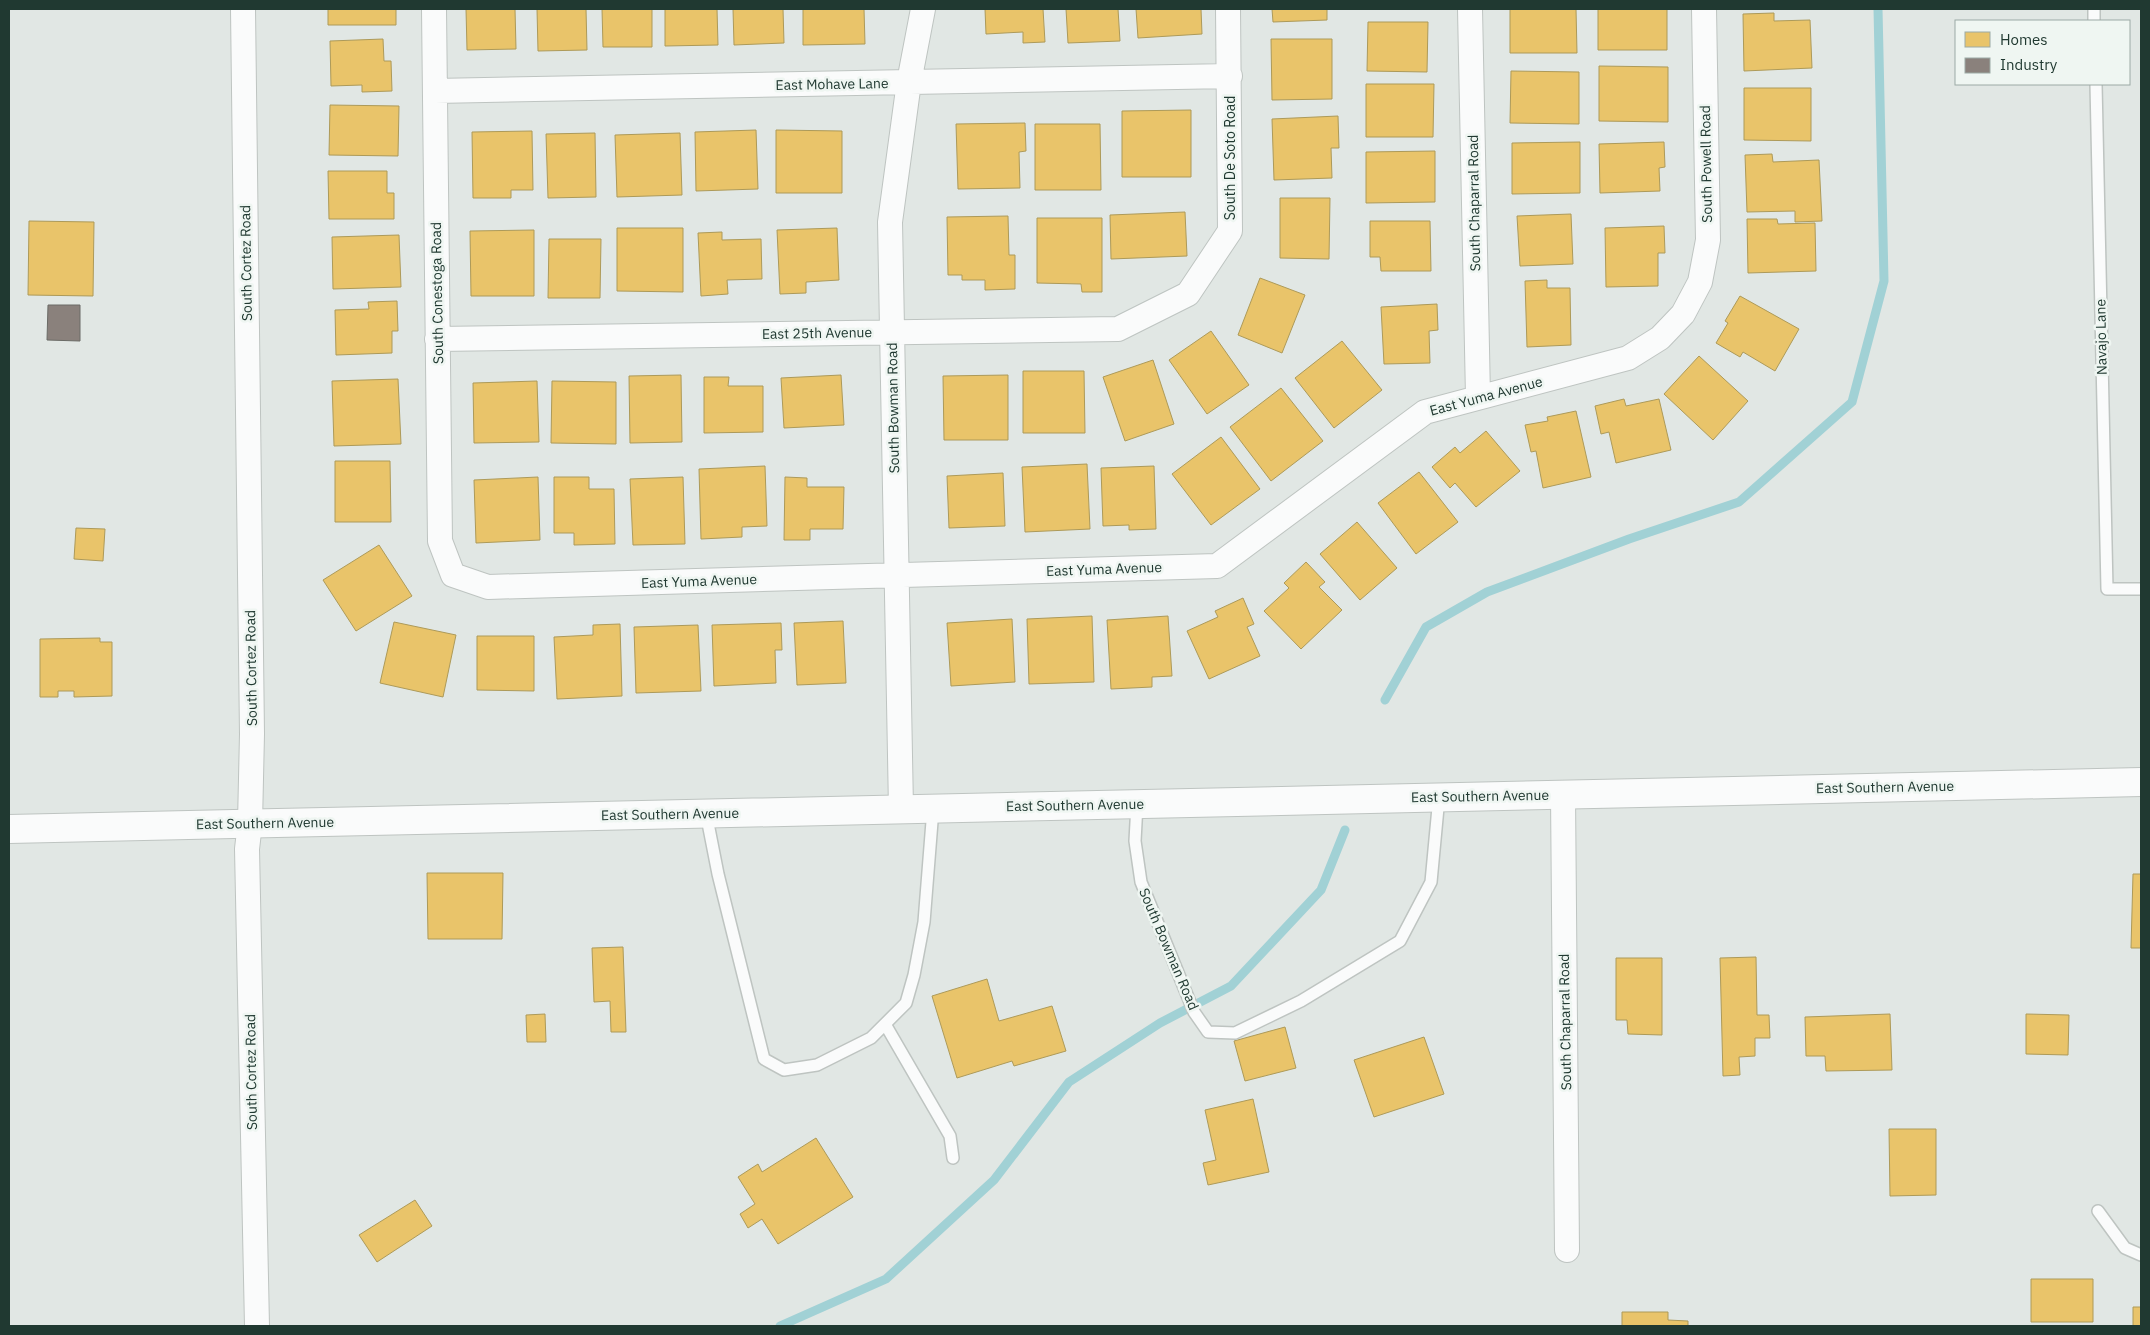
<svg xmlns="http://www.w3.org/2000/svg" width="2150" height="1335" font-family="'IBM Plex Sans',sans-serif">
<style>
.homes{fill:#e9c46a;stroke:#ad9a59}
.industry{fill:#8a817c;stroke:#6a6b66}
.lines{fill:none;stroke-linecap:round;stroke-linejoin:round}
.stream{stroke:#a1d1d5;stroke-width:9}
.service-casing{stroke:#bec4c1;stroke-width:14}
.minor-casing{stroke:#bec4c1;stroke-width:26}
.tertiary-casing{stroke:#bec4c1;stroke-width:30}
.service{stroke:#fafbfb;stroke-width:11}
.minor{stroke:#fafbfb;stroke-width:24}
.tertiary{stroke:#fafbfb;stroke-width:28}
.labels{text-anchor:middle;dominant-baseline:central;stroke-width:5;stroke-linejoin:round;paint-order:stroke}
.street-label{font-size:14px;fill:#203931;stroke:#eff6f2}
</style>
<rect width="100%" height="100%" fill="#e1e7e4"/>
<path class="homes" d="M328,9H396V25H328Z
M466,9H515L516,49L467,50Z
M537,9H586L587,50L538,51Z
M602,9H652V47H603Z
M665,9H717L718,45L665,46Z
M733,9H783L784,43L734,45Z
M803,9H864L865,44L803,45Z
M985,9H1043L1045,42L1023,43V32L986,34Z
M1066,9H1118L1120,41L1068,43Z
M1136,9H1201L1202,34L1138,38Z
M1272,9H1327V20L1273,22Z
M1510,9H1576L1577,53H1510Z
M1598,9H1667V50H1598Z
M1774,13V21L1810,20L1812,68L1744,71L1743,14Z
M1368,22H1428L1427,72L1367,71Z
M383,39L384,61H391L392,91L362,92V85L331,86L330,41Z
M1271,39H1332V99L1272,100Z
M1599,66L1668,67V122L1599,121Z
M1511,71L1579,72V124L1510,123Z
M1366,84H1434L1433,137H1366Z
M1744,88H1811V141L1744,140Z
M330,105L399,106L398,156L329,155Z
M1191,110V177H1122V111Z
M1338,116L1339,148H1331L1332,178L1274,180L1272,119Z
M1025,123L1026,151L1019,152L1020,188L958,189L956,124Z
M1035,124H1100L1101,190H1035Z
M756,130L758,189L696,191L695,132Z
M776,130L842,131V193H776Z
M532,131L533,190H511V198H473L472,132Z
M595,133L596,197L548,198L546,134Z
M680,133L682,195L617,197L615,135Z
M1580,142V193L1512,194V143Z
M1664,142L1665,167L1659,168L1660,191L1600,193L1599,144Z
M1435,151V202L1366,203V152Z
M1772,154L1773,162L1819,160L1822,221L1795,222V211L1747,212L1745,155Z
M328,171H387V193H394V219H329Z
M1280,198H1330L1329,259L1280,258Z
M1185,212L1187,256L1111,259L1110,215Z
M1571,214L1573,264L1520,266L1517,216Z
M1008,216L1009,255H1015V289L985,290V280H962V275H948L947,217Z
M1037,218H1102V292H1082L1081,284L1037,283Z
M1747,219H1777L1778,224L1815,223L1816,271L1748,273Z
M29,221L94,222L93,296L28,295Z
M1370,221H1430L1431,271H1381L1380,257H1370Z
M1664,226L1665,253H1658V286L1606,287L1605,228Z
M617,228H683V292L617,291Z
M837,228L839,280L806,282V293L780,294L777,230Z
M534,230V296H471L470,231Z
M722,232V240L761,239L762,279L727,280L728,294L701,296L698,233Z
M399,235L401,287L333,289L332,237Z
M549,239H601L600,298H548Z
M1260,278L1305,295L1282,353L1238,335Z
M1547,280V288H1570L1571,345L1527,347L1525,281Z
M1740,296L1799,329L1775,371L1743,352L1740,357L1716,343L1728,323L1725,321Z
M397,301L398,331H392V353L336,355L335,310L369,309L368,302Z
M1437,304L1438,330L1429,331L1430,363L1384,364L1381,307Z
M1211,331L1249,385L1207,414L1169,360Z
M1342,341L1382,390L1334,428L1295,378Z
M1699,356L1748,401L1713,440L1664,394Z
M1153,360L1174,424L1125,441L1103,377Z
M1023,371H1084L1085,433H1023Z
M681,375L682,442L630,443L629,376Z
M841,375L844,425L784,428L781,378Z
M1008,375V440H944L943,376Z
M704,377H729L728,386H763V432L704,433Z
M398,379L401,444L334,446L332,381Z
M537,381L539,442L474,443L473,383Z
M552,381L616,382V444L551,443Z
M1281,388L1323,441L1271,481L1230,427Z
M1624,399L1626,406L1659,399L1671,450L1616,463L1609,432L1601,434L1595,406Z
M1576,411L1591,477L1543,488L1536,451L1531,452L1525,425L1548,421L1547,417Z
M1486,431L1520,471L1476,507L1455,483L1450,488L1432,467L1455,447L1460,453Z
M1221,437L1260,489L1211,525L1172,474Z
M335,461H390L391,522H335Z
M1087,464L1090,529L1025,532L1022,467Z
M765,466L767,526L742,527V537L701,539L699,469Z
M1154,466L1156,529L1129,530V525L1103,526L1101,468Z
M1419,472L1458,522L1416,554L1378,503Z
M1003,473L1005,526L949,528L947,476Z
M538,477L540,540L476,543L474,480Z
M554,477H589V489H614L615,544L574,545V533H554Z
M683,477L685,544L633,545L630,479Z
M785,477L807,478V487H844L843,529H810V540H784Z
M1357,522L1397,568L1360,600L1320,554Z
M76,528L105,529L103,561L74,559Z
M379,545L412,596L356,631L323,580Z
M1306,562L1325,582L1319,587L1342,610L1301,649L1264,611L1289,588L1284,583Z
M1243,598L1254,624L1247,627L1260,656L1209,679L1187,631L1218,617L1215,611Z
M1092,616L1094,682L1029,684L1027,619Z
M1168,616L1172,676L1152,677V687L1111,689L1107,620Z
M1012,619L1015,682L951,686L947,623Z
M843,621L846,683L797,685L794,623Z
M394,622L456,635L443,697L380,683Z
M781,623L782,650H775L776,683L714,686L712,625Z
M620,624L622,696L557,699L554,637L593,635V625Z
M698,625L701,691L636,693L634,627Z
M477,636H534V691L477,690Z
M100,638V642H112V696L74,697V691H58V697H40V639Z
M427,873H503L502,939H428Z
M2133,874H2141V948H2131Z
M623,947L626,1032H611L610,1001L594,1002L592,948Z
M1756,957L1757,1015H1769L1770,1038H1755V1056L1739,1057L1740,1075L1723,1076L1720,958Z
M1616,958H1662V1035L1628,1034L1627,1020H1616Z
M987,979L999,1021L1052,1006L1066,1051L1014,1066L1012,1061L957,1078L932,996Z
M545,1014L546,1042H527L526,1015Z
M1890,1014L1892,1070L1826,1071L1825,1056H1806L1805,1017Z
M2026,1014L2069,1015L2068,1055L2026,1054Z
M1285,1027L1296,1068L1245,1081L1234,1041Z
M1424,1037L1444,1094L1374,1117L1354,1060Z
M1253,1099L1269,1172L1208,1185L1203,1163L1216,1160L1205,1110Z
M1889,1129H1936V1195L1890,1196Z
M816,1138L853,1197L778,1244L762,1219L748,1228L740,1214L755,1204L738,1177L758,1164L762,1172Z
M415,1200L432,1226L377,1262L359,1235Z
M2031,1279H2093V1322H2031Z
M2133,1307H2141V1326H2133Z
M1622,1312H1668V1320L1688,1321V1326H1622Z"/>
<path class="industry" d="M48,305H80V341L47,340Z"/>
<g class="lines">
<path class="stream" d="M1385,700L1426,627L1487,592L1629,539L1739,502L1852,402L1884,281L1878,9
M780,1326L886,1279L994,1180L1069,1082L1160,1023L1231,986L1321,890L1345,830"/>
<g class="service-casing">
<path id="service" d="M2094,9V21
M2096,84L2107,589H2141
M1137,804L1135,841L1141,882L1194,1012L1208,1032L1235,1033L1301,1001L1400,941L1431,882L1439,797
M706,813L718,874L764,1059L784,1070L817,1065L871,1038L906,1003L914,975L924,922L933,809
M885,1024L950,1136L953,1158
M2098,1211L2125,1248L2141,1255"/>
</g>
<g class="minor-casing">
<path id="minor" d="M243,9L252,734L250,823L247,849L257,1326
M434,9L440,541L453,575L488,587L1217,566L1425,412L1628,358L1660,338L1683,314L1700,282L1708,240L1704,9
M1470,9L1478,397
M435,91L1230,76
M437,339L1118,329L1188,294L1230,231L1228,9
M1563,795L1567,1250
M901,809L890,222L909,82L923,9"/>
</g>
<g class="tertiary-casing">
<path id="tertiary" d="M9,829L2141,782"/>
</g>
<use href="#service" class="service"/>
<use href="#minor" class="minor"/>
<use href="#tertiary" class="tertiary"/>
</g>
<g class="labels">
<g class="street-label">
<text transform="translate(832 84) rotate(-1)">East Mohave Lane</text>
<text transform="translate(1230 158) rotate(-90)">South De Soto Road</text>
<text transform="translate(1706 164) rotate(-91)">South Powell Road</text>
<text transform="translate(1474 203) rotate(-91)">South Chaparral Road</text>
<text transform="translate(246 263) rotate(-91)">South Cortez Road</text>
<text transform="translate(437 293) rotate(-91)">South Conestoga Road</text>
<text transform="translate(817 333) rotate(-1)">East 25th Avenue</text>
<text transform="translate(2101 337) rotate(-91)">Navajo Lane</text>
<text transform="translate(1486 396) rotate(-15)">East Yuma Avenue</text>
<text transform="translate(893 408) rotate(-91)">South Bowman Road</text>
<text transform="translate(1104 569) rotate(-2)">East Yuma Avenue</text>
<text transform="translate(699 581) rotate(-2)">East Yuma Avenue</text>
<text transform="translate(251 668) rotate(-91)">South Cortez Road</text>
<text transform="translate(1885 787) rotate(-1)">East Southern Avenue</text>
<text transform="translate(1480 796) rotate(-1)">East Southern Avenue</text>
<text transform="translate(1075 805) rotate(-1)">East Southern Avenue</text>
<text transform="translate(670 814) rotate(-1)">East Southern Avenue</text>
<text transform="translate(265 823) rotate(-1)">East Southern Avenue</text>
<text transform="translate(1169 949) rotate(67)">South Bowman Road</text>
<text transform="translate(1565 1022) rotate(-91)">South Chaparral Road</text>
<text transform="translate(251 1072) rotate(-91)">South Cortez Road</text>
</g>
</g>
<rect width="2150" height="1335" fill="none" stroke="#203931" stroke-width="20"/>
<rect x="1955" y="20" width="175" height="65" fill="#eff6f2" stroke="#9caaa5"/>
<rect x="1965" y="32" width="25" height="15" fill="#e9c46a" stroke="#9caaa5"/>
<text x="2000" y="45" font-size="15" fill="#203931">Homes</text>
<rect x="1965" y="58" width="25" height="15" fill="#8a817c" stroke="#9caaa5"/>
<text x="2000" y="70" font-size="15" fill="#203931">Industry</text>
</svg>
